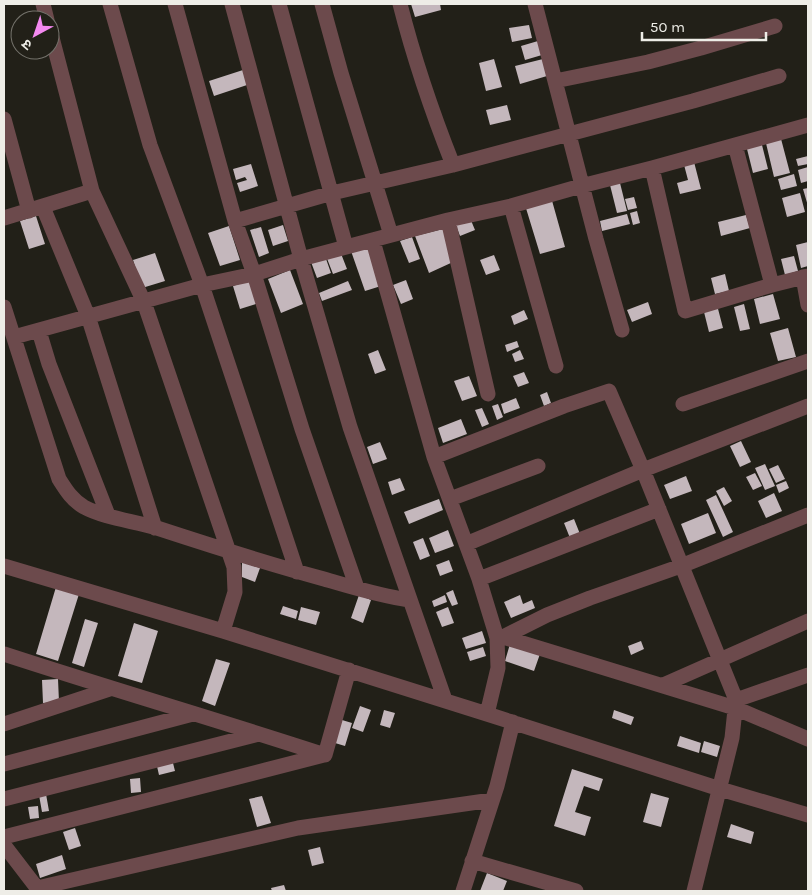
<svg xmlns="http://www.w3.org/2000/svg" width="812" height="895" font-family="Karla,'Noto Sans Devanagari',sans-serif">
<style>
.building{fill:#c4b7bc}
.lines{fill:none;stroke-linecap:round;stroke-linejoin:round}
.street{stroke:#6c4a4c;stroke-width:15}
</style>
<rect width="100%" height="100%" fill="#222018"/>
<path class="building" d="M411,4H440L441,10L415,17Z
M529,25L532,38L512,42L509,28Z
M538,41L542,55L525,60L521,46Z
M494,59L502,87L486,91L479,63Z
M543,59L547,76L520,84L515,66Z
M243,70L247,85L214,96L209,81Z
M507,105L511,120L490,125L486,110Z
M780,135L790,173L774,177L765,139Z
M761,141L768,169L753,173L746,145Z
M808,156V164L798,166L796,159Z
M693,158L701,189L680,194L677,183L688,180L683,161Z
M251,164L258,186L240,192L237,183L247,180L245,177L236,180L233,169Z
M808,167V181L801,183L798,170Z
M794,174L797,186L781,190L778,179Z
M620,183L627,211L617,213L610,185Z
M808,188V206L803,189Z
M800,193L805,212L787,217L782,198Z
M551,197L565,247L540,254L525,205Z
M634,197L637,208L628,210L625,199Z
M637,211L640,223L633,225L630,213Z
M627,214L630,224L602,231L600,221Z
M746,215L750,228L721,236L718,222Z
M36,216L45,244L29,249L20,221Z
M470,218L475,230L460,236L455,223Z
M283,225L288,241L273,246L268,230Z
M229,226L240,260L220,266L208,233Z
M261,227L269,253L259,257L250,230Z
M443,229L453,262L429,273L415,236Z
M412,237L420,259L409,263L400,241Z
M808,242V266L801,268L796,245Z
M367,245L381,286L365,291L351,251Z
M340,251L347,269L333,274L326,256Z
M155,253L165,281L142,288L133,260Z
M494,255L500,270L486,275L480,260Z
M325,256L331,273L317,278L311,262Z
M794,256L798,271L785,275L781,259Z
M290,270L303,304L281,313L268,279Z
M725,274L729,291L715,294L711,278Z
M251,280L259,303L240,309L233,286Z
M406,280L413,299L401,304L393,285Z
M348,281L352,290L322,301L319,293Z
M773,294L780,319L760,324L754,299Z
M648,302L652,314L632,322L627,310Z
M744,304L750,329L740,331L734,307Z
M717,305L723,328L709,332L703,308Z
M524,310L528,319L514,325L511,316Z
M788,328L796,357L778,361L770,333Z
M517,341L519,347L507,352L505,345Z
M378,350L386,370L375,374L368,354Z
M520,350L524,359L515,362L512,354Z
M524,372L529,383L518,387L513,376Z
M469,376L477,396L462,401L454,381Z
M547,392L551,403L544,406L540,395Z
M516,398L520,408L504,414L501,404Z
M498,404L503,417L497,420L492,406Z
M482,408L489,424L482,427L475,410Z
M461,419L467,434L443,443L438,428Z
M741,441L751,462L740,467L730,446Z
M380,442L387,459L373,464L367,447Z
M765,464L775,486L765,490L755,468Z
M778,465L785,479L776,483L769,469Z
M755,473L762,486L753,490L746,477Z
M686,476L692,491L670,499L664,485Z
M400,478L405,490L392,495L388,482Z
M786,481L789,488L779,493L776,485Z
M724,487L732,501L724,506L716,491Z
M774,493L782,511L766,518L758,501Z
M716,495L733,532L723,537L706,500Z
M439,499L443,510L409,524L404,512Z
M708,513L716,533L689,544L681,524Z
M574,519L580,534L570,538L564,523Z
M448,530L454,546L435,553L429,538Z
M423,538L430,556L420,560L413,542Z
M449,560L453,571L440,576L436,565Z
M242,562L260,568L255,582L242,577Z
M56,587L79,594L58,661L36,654Z
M453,590L458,604L452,606L446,593Z
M359,595L371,600L363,623L351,618Z
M445,595L447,602L434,607L432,601Z
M520,595L523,604L532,600L535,608L511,618L504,602Z
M283,606L298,611L296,619L280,614Z
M301,607L320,612L316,625L298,620Z
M448,607L454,623L442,627L436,612Z
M85,619L98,623L84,667L72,663Z
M134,623L158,631L142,683L118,676Z
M482,631L486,643L466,649L462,638Z
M641,641L644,649L631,655L628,646Z
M510,644L540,654L534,671L505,661Z
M483,647L486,656L470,661L467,652Z
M216,659L230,663L215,706L202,701Z
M58,679L59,702L43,703L42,680Z
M360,706L371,710L363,732L352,728Z
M384,710L395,713L390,728L380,725Z
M614,710L634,717L631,725L612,718Z
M342,720L352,723L345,746L335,743Z
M680,736L701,743L699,753L677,746Z
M704,741L720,746L717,757L701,752Z
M172,759L175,771L159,775L156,762Z
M572,769L603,779L599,791L584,786L575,812L591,817L585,836L554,826Z
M140,778L141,792L131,793L130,779Z
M651,793L669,798L661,827L643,822Z
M46,794L49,811L42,812L39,795Z
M262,796L271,823L257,827L249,799Z
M38,806L39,818L30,819L28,807Z
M731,824L754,832L751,844L727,837Z
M75,828L81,846L69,850L63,832Z
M320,847L324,863L312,866L308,850Z
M62,855L66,869L40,878L36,864Z
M487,873L507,881L503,891H480Z
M284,885L286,891H272L271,888Z"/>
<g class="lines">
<path class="street" d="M43,4L47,20
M110,4L150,145L202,285L297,572
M175,4L235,221L254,274L302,429L357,588
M232,4L301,259L350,427L445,700
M279,4L346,247
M322,4L341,73L391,235
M400,4C414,59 432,112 453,165
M535,4L596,239L622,330
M50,30L92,191L144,302L234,567L235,592L223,631
M555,81L648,62L701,48L775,26
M4,119L29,211
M735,145L772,285
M652,168L685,311L772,285L808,276
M511,206L556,366
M43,207L88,316L155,528
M4,218L92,191
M448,220L488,394
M235,221L332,193L453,165L693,101L779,76
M373,241L434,457L479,579L497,638L498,668L487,714
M803,277L808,305
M4,307L59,479C66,490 72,500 84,507C104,518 134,521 157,528C212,546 268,564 324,579C352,587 380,596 409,600
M39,331L49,364L108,515
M14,337L202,285L254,274L301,259L448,220L511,206L581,186L652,168L808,125
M683,404L808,361
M434,457L564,406L609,391L643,470L736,700L732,738L694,891
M450,499L538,466
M466,544L643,470L808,406
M4,566L223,631L487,714L720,789L808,815
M479,579L659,509
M503,637L735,708L808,739
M497,638L503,637L547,615L590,598L681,566L808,515
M4,654C111,689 218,720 325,755L349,670
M663,685L808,621
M736,700L808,675
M4,724L110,689
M4,764L193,714
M4,799L259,734
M4,837L324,755
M4,845L37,888L298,828L492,800
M472,861L576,891
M463,891L497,786L513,722"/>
</g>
<rect width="812" height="895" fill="none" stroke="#eeede7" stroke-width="10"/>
<g transform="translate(35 35) rotate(220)"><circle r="24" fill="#222018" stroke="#74726b"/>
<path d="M0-4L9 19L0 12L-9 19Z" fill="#f489f0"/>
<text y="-8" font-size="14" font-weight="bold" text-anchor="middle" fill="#eeede7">उ</text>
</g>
<path d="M642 32v8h124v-8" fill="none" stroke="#eeede7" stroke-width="2.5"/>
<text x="650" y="32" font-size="15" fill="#eeede7" stroke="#222018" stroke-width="4" paint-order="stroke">50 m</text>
</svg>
